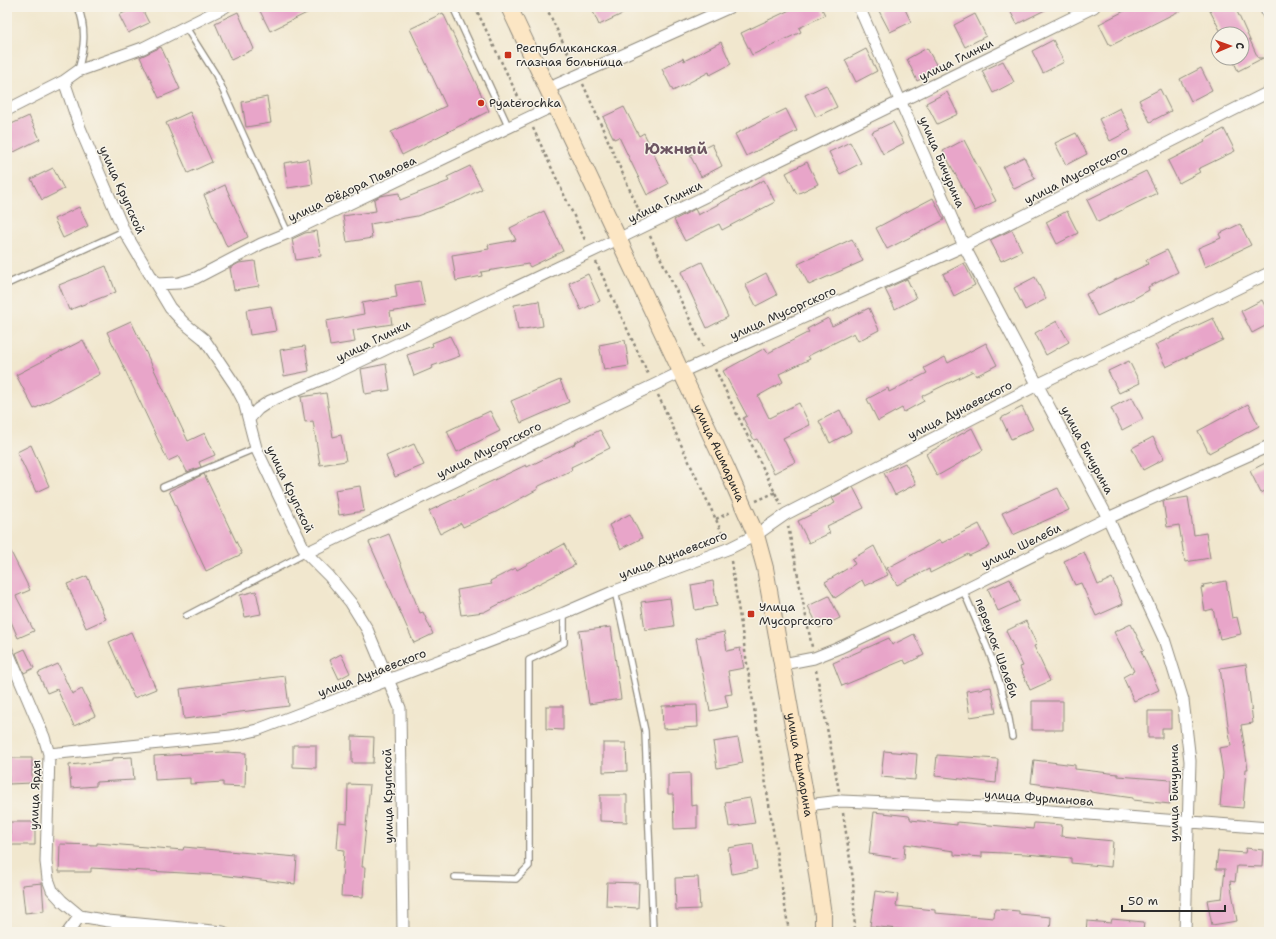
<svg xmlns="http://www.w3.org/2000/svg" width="1276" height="939" font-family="'Shantell Sans',sans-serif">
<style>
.building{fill:#e8a5c9}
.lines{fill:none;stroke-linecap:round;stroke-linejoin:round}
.lane-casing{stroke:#8e897c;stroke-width:8}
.street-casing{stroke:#8e897c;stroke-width:13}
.secondary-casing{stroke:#8e897c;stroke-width:18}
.path{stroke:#8e897c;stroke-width:2.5;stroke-dasharray:3 3;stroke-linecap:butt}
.lane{stroke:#fff;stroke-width:5.5}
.street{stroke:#fff;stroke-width:11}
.secondary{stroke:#fce6c4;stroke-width:16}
.poi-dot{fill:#c8321e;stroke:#f7f3e8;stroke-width:1.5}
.labels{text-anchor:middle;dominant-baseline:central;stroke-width:3;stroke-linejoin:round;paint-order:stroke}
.poi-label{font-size:12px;fill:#2b2b2b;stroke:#f7f3e8;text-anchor:start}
.street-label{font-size:12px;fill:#2b2b2b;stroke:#f7f3e8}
.district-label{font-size:16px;font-weight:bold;fill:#6d5662;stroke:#f7f3e8}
</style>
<rect width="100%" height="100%" fill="#f7f3e8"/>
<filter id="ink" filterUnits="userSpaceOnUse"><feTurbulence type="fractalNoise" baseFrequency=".025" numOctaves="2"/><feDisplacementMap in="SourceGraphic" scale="8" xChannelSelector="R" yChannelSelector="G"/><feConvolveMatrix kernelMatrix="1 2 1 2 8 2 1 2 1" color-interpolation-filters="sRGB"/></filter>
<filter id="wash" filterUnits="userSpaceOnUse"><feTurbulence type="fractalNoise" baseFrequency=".012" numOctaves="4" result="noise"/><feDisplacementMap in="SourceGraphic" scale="16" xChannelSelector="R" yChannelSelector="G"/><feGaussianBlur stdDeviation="0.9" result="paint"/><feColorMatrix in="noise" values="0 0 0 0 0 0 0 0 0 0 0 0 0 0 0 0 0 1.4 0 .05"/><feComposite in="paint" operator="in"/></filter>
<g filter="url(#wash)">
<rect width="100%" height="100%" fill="#f1e7ce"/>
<g id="blocks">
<path class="building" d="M136,7H141L149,23L128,33L119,15Z
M258,7H319L270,31Z
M591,7H637L599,25Z
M796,7H821L825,15L799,28L801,32L752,55L741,33Z
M887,7H904L911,22L890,32L879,11Z
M1008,7H1051L1017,24Z
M1132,7H1187L1110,46L1099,24Z
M1208,7H1235L1258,58H1263L1238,71L1232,58H1242V34H1222Z
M238,12L254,49L231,60L215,23Z
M443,13L489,111L402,155L391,132L446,106L410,29Z
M975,14L986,36L965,47L954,25Z
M1053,40L1064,62L1043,73L1032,51Z
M721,42L731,64L710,75L709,72L673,91L662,69L683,58L684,61Z
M161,47L180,89L159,98L140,57Z
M927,48L939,70L917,81L907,59Z
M866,49L877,71L856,82L845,60Z
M1003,61L1014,82L993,93L982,71Z
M1201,68L1212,90L1191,101L1180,79Z
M826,85L837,107L816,117L805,95Z
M1160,89L1171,111L1150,122L1139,100Z
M947,92L958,114L937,124L926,103Z
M267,97L271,123L246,127L242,102Z
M624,107L639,136L644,133L668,184L647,195L619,137L614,139L603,117Z
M1120,108L1131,130L1110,141L1099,119Z
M786,109L797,131L746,156L735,134Z
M190,112L212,162L188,173L166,123Z
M29,116L40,139L14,152L7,137V126Z
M893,122L904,143L883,154L872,132Z
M1224,129L1235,151L1198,169L1200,172L1179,183L1168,161L1205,142L1204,140Z
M1076,133L1087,154L1066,165L1055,143Z
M964,140L996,201L975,211L943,151Z
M850,142L861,163L840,174L829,152Z
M712,144L722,166L701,177L690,155Z
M1024,157L1035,179L1014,189L1003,167Z
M309,159L313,184L288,188L284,163Z
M807,162L818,184L797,194L786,173Z
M470,166L482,189L460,200L417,216L370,224L372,238L347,242L343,216L376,211L374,200L380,196L399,193L400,200L449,181L447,177Z
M53,168L64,189L42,200L31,179Z
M1146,171L1157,193L1098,222L1087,200Z
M764,180L775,202L722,230L719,224L685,241L674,220L695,209L698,215Z
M225,185L248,237L227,247L204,195Z
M933,198L944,220L887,249L876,228Z
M79,207L88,226L63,238L54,219Z
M544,211L563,251L530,267L528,264L481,272L482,276L456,281L452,255L489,249L488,245L516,240L510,228Z
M1067,211L1078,233L1057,244L1046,222Z
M1240,224L1251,245L1205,267L1198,248L1221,238L1219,234Z
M1012,230L1022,251L1001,261L990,240Z
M317,231L321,256L296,260L292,239L305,233Z
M852,239L863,261L809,285L798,264Z
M1167,250L1178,272L1148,287L1149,290L1135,298L1097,316L1086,294L1148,264L1146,260Z
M255,261L259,286L234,290L230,268L239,263Z
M702,262L728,317L707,328L681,272Z
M964,263L975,285L954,296L943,274Z
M106,266L116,292L69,310L59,285Z
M766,273L777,295L756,306L745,284Z
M588,274L600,301L581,310L569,283Z
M1035,277L1046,299L1025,310L1014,288Z
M907,279L916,298L895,309L885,289Z
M420,281L425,306L390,312L392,324L353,330L355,342L330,346L326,321L364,314L362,303L397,297L395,285Z
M1262,300L1269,314V324L1252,333L1241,311Z
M539,301L543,326L518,330L514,305Z
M271,306L276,331L250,335L246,310Z
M869,308L879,330L858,341L854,333L808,356L810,359L779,374L783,382L758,396L769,418L799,403L810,425L783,438L795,462L774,473L757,439L754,440L743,418L747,416L723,371L765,348L768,353L809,332L807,329L828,318L832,326Z
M1213,318L1223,340L1166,367L1155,345Z
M131,321L188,441L205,433L215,455L199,462L201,467L187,472L179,456L168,461L107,332Z
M1057,321L1069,342L1046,355L1035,333Z
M450,336L460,356L432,366L433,368L414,376L407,355L433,346L432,343Z
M83,340L100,374L34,409L16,375Z
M625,340L629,366L604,370L599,345Z
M986,343L997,365L976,376L973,371L922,396L924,401L904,412L902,408L878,421L867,399L888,388L889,392L927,373L924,368L945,357L948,363Z
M305,346L309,371L284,376L280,350Z
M1129,361L1140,383L1119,393L1108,371Z
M386,364L390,390L365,394L361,369Z
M560,380L569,402L521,423L511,401Z
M326,393L333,437L341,435L346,461L320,465L313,421L305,422L301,397Z
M1132,397L1143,419L1122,430L1111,408Z
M1248,404L1259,426L1209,453L1198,431Z
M1022,407L1033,429L1011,439L1001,418Z
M840,410L851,432L830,443L819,421Z
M490,411L500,431L457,452L447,431Z
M972,428L983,450L937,476L926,454Z
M600,430L610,448L571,467L572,470L537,487L538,489L496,512L463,527L461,523L440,534L429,511L526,465L527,467L575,444L574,443Z
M1153,437L1164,459L1143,470L1132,448Z
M414,444L424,465L395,477L386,456Z
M31,445L49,486L36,492L17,452Z
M1269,461V489L1261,493L1250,471Z
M905,463L916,484L895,495L884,473Z
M204,474L242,554L206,571L169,491Z
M360,486L364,511L339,515L335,490Z
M853,487L864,508L827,526L830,533L809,543L798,521L835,503L832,498Z
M1058,488L1069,510L1013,535L1002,513Z
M1188,497L1194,535L1206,533L1210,558L1185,562L1179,525L1167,527L1163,501Z
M630,514L642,538L621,549L609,525Z
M979,524L990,546L969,556L968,554L930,573L929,569L897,585L887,568L940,540L942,543Z
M389,534L420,613L423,612L433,634L414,643L369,542Z
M7,544L30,590L16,596L34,631L18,638L7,612Z
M564,544L575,565L484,612L461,615L457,590L492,584L490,581L516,568L517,570Z
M874,546L888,575L865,586L862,580L835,598L825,582L855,564L852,559Z
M1084,552L1098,585L1112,578L1123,604L1096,616L1081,583L1075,585L1064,561Z
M87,576L106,619L86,628L67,584Z
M1010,579L1020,601L998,611L988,589Z
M713,581L717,606L695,610L691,585Z
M1226,581L1232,618L1237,617L1241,634L1220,639L1213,609L1205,611L1201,588L1204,587L1203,585Z
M256,591L261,614L245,617L240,595Z
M829,596L840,618L819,628L808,606Z
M670,598L674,626L645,630L641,602Z
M1026,621L1037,645L1034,646L1050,681L1030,690L1020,667L1023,666L1006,631Z
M1131,624L1144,650L1141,651L1159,690L1134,701L1123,677L1134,671L1114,632Z
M611,627L621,699L589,704L579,631Z
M131,632L156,689L134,698L109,642Z
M724,632L727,651L740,648L744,668L728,671L732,694L725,695L728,707L710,711L696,638Z
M914,634L924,655L906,664L904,660L842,686L833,663L889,638L892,645Z
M25,649L34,668L24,673L16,653Z
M341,654L350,673L339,679L330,660Z
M58,664L72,694L82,689L95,716L74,726L57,689L47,693L38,673Z
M1246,664L1253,723L1241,725L1248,769H1246L1243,808L1220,806L1223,773L1219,748L1231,746L1220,668Z
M285,676L289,706L184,719L180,689Z
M991,687L996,713L970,717L966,691Z
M1032,701H1063V730H1032Z
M697,705L698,727L663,729L662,706Z
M546,706H563V730L546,729Z
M1148,711H1171V728H1162V738H1148Z
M352,736L374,737L373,763H352Z
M738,738L743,763L717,768L713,742Z
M603,743H626L627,771L603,772Z
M293,745H316V768L293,767Z
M884,751L917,754L915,780L881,777Z
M224,752L246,753L245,787L223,786V782L190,784V778L155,780L154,756Z
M937,755L998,759L996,783L935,776Z
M132,757L134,780L96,782V786L71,788L69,765L112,761V758Z
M8,758H32V783L9,784Z
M1034,760L1075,765V769L1118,774V776L1171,780L1170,804L1133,800V798L1091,792V791L1031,783Z
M690,773L691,806L697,805V828L674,829L673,794H668V774Z
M348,784L370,785L362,867H365L363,897L341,896L344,850L337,849L339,822L347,823Z
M600,795H627V822L600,821Z
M750,798L755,823L729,827L725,802Z
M874,812L909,816L911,820L957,825V822L1033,829L1034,823L1062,825L1061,836L1113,841L1111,867L1071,863V858L1026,854L982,852V857L954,855V851L905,844L904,859L869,854Z
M10,822H35V845H10Z
M97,843L183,850L184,847L205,849L297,857L295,884L220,875L91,868V872H59L60,844L97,845Z
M753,844L757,869L732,874L728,848Z
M1246,848L1263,850L1262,867L1237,866L1235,882L1230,881L1237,921L1212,925L1207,900L1222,898L1225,869H1216L1218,851L1245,853Z
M698,877L700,909L676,910L675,878Z
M607,882L639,883L638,908L606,906Z
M42,883L44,911L25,913L22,885Z
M875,891L898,894L896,906L935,910V913L994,918L995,909L1019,911V914L1051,917L1050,932H926L870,926Z
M1112,919L1144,922L1143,932H1086L1087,921L1111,923Z"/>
</g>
</g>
<g filter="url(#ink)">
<use href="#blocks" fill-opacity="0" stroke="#8e897c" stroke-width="1"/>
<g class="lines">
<g class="lane-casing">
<path id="lane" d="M78,7C87,30 84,48 78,71
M453,7L509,128
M185,26L216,75L288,233
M7,284L124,231
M163,487L256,448
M963,590C984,638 1005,685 1012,737
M615,591L645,731L653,932
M186,616L306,553
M455,877L516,879L529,866V660L564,643V613"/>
</g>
<g class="street-casing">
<path id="street" d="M859,7L964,246L1108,518L1164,639L1183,700L1190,761L1185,932
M1265,7L1269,16
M64,81L80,128L124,231L170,308L184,323L204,339L235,385L244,402L256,448L306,553L329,576L351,603L367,629L400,708L403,932
M547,89L730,7
M7,110L64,81L78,71L143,48L225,7
M156,284L179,283L196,278L261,244L288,233L555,105
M249,419L258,409L270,401L327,377L618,239L1094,7
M306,553L681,372L964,246L1269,92
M7,650L44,737L49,754L46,862L48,879L52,890L62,901L80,916L108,921L223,932
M783,664L814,658L839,648L963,590L1108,518L1269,446
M49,754L231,736L257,730L564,613L615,591L730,548L756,535L786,514L1037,385L1269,273
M807,805L841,801L1011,808L1269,828
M68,932L80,916"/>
</g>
<g class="secondary-casing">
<g id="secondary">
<path id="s1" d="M509,7L726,467L756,535L765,568L807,805L823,915V932"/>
</g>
</g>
<path class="path" d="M475,7L523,107
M546,7L574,65
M583,84L641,215
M533,128L586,242
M650,236L704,349
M596,262L649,376
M715,369L781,505
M658,395L725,539
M756,501L776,492
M716,519L731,512
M788,526L812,647
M731,561L789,932
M816,670L839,791
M843,813L853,879L855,932"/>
<use href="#lane" class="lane"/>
<use href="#street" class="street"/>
<use href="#secondary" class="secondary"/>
</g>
</g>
<g class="poi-dot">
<rect x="504" y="51" width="8" height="8" rx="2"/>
<circle cx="481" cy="103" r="4"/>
<rect x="747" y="610" width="8" height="8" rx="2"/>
</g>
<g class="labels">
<g class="poi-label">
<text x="516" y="48">Республиканская<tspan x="516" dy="14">глазная больница</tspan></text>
<text x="489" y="103">Pyaterochka</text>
<text x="759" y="607">Улица<tspan x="759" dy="14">Мусоргского</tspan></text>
</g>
<g class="street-label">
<text transform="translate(956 60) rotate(-26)">улица Глинки</text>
<text transform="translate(942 162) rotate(67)">улица Бичурина</text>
<text transform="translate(1076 175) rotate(-27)">улица Мусоргского</text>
<text transform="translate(352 189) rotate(-25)">улица Фёдора Павлова</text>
<text transform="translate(122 190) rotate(66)">улица Крупской</text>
<text transform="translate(665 202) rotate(-26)">улица Глинки</text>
<text transform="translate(783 313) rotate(-24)">улица Мусоргского</text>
<text transform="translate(373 341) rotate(-26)">улица Глинки</text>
<text transform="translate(960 410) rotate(-27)">улица Дунаевского</text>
<text transform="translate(489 450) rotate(-26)">улица Мусоргского</text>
<text transform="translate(1087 450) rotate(62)">улица Бичурина</text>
<text stroke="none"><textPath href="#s1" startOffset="493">улица Ашмарина</textPath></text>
<text transform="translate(290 489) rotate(65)">улица Крупской</text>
<text transform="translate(1021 546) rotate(-26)">улица Шелеби</text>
<text transform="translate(673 555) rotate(-21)">улица Дунаевского</text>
<text transform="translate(997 648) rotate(70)">переулок Шелеби</text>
<text transform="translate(372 673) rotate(-21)">улица Дунаевского</text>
<text stroke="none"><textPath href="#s1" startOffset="817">улица Ашмарина</textPath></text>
<text transform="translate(1174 793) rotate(-90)">улица Бичурина</text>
<text transform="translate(35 795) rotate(-88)">улица Ярды</text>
<text transform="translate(388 796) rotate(-91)">улица Крупской</text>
<text transform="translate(1039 798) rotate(4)">улица Фурманова</text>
</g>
<g class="district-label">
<text x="676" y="148">Южный</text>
</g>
</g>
<rect width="1276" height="939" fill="none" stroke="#f7f3e8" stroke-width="24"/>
<g transform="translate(1230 46) rotate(88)"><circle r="19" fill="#f7f3e8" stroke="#a5a39c"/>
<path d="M0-3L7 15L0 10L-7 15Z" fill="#c8321e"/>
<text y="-6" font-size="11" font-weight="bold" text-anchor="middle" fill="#2b2b2b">С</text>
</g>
<path d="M1122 905v6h103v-6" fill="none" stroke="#2b2b2b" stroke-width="2"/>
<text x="1128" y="905" font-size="12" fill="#2b2b2b" stroke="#f7f3e8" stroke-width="3" paint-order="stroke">50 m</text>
</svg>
